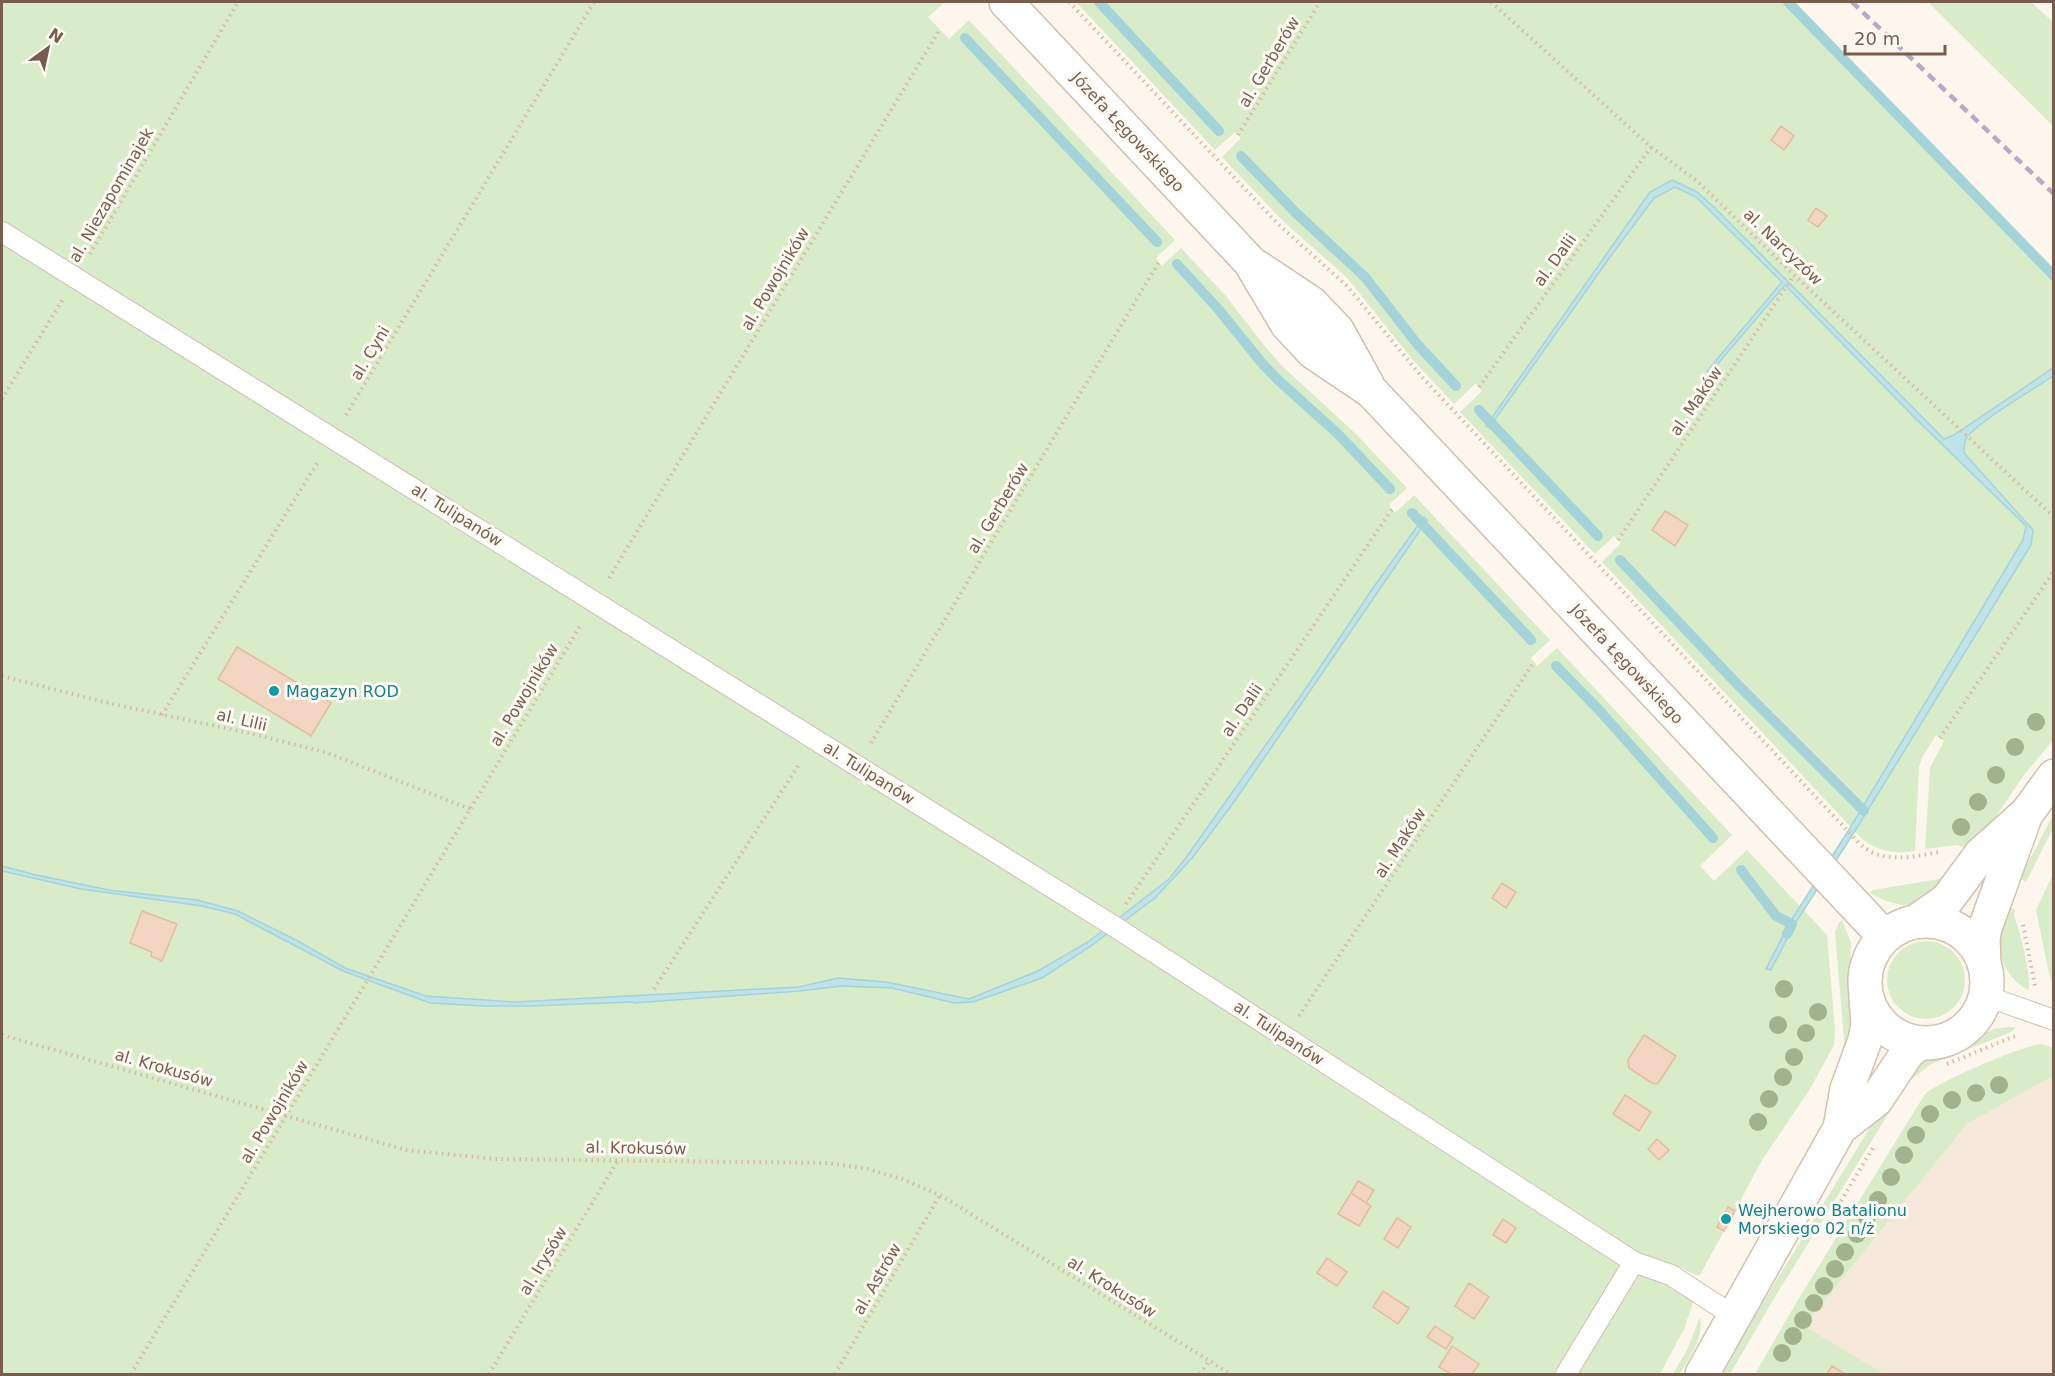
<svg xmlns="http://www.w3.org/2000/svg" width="2055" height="1376" font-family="'DejaVu Sans',sans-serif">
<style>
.residential{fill:#f5e8da}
.green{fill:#d8ecc9}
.water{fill:#bfe3e8;stroke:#a5d3da;stroke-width:1.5}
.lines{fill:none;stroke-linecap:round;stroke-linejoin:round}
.stream{stroke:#a5d3da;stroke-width:10}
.building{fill:#f3d5c3;stroke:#e6bba3;stroke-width:1.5}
.lane-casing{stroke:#d1beb0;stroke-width:22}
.street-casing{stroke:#d1beb0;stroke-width:36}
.secondary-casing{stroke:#d6c0b0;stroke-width:36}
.path{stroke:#d9b8a5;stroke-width:4;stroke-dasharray:1.5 4.5;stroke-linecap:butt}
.lane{stroke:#fff;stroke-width:20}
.street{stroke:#fff;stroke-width:33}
.secondary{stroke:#fff;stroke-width:33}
.rail{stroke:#b9a8c9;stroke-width:4.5;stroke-dasharray:9 6;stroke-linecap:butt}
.tree{fill:#a0b28e}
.culture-dot{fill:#0f9aa8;stroke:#fffaf3;stroke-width:2}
.labels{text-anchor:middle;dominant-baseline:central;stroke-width:6;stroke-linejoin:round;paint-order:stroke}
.street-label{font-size:16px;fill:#7a5c4d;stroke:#fffaf3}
.culture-label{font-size:16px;fill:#0d838f;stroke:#fffaf3;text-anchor:start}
</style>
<rect width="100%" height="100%" fill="#fdf6ec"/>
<path class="residential" d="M2053,1076V1374H1779L1804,1326L1967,1124Z"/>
<path class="green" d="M2,2H945L928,17L949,39L969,20L1175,240L1156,258L1162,266L1181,248L1225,295L1264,345L1281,365L1356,434L1407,488L1389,505L1395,513L1414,495L1550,640L1531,658L1537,666L1557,648L1732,835L1700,866L1714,881L1747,850L1827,935L1835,1030L1834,1045L1810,1089L1762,1160L1735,1211L1727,1207L1717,1227L1724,1231L1700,1275H1696L1677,1266L1666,1284L1693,1302L1684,1329L1660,1374H2Z
M1076,2H1782L2007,228L2053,278V740L2024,775L1973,850L1957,845L1925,849L1930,768L1944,741L1936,735L1923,756L1919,767L1915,851C1894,854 1881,852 1863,840L1602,562L1621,543L1614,536L1595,554L1460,412L1482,391L1476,383L1454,404L1412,359L1348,279L1282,220L1222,157L1241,138L1235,132L1215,150Z
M1928,2H2031L2053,22V126Z
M2053,815V828L2026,882L2020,878Z
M2053,874L2054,985H2053L2049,973L2036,910Z
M1946,878C1939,885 1930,897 1922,902C1906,910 1884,901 1870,893L1873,890Z
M2009,907L2015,910L2014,915C2019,930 2033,977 2028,990C2007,979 1994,953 2000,929C2002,921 2006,914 2009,907Z
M1842,920L1851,943L1849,981L1855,1024L1845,1051L1835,932L1839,922Z
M1887 980a39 39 0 1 1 78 0a39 39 0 1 1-78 0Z
M2009,1027L2016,1028L2011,1032L1931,1064L1908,1082L1901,1078L1930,1055L1959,1045L1994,1029Z
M2041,1044L2053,1048V1076L1967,1124L1804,1326L1884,1374H1845L1833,1367L1827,1374H1755L1796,1303L1925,1094C1942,1080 2019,1047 2041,1044Z
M1890,1095L1897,1100L1773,1300L1730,1374H1723L1754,1317Z
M1700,1317C1704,1339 1690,1356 1680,1374H1673L1687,1350Z"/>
<path class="water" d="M1672,180L1697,192L1715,208L1944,439L1954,435L2053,368V376C2036,388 1975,423 1966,439C1964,443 1964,448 1964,453L2033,530L2031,545L1855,831L1794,925L1771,970L1766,969L1790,922L1850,828L2023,540L2026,526L1915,418L1785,285L1710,373L1707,371L1782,282L1696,197L1675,187L1654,198L1610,257L1489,428L1486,426L1650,192Z
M1424,517L1427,520L1234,802L1193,857L1155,898L1091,946L1042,978L973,1002L954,1003L892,988L842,986L800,991L634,1003L633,1002L530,1006H484L430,1003L343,971L235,914L202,906L81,889L2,871V866L36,875L109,890L197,900L238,911L298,941L345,968L426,996L515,1002L799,987L838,978L886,982L969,999L1038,971L1088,942L1169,879L1185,859L1304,691L1373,588Z"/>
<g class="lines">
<path class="stream" d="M1099,2L1219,131
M1788,2L2054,276
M965,38L1157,242
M1241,156L1295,212L1365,277L1418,345L1456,386
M1177,264L1219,310L1261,362L1277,379L1338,434L1390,489
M1479,410L1598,536
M1412,513L1531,640
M1620,560L1737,684L1864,811
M1556,666L1599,710L1713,838
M1741,870L1776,916L1792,924L1787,934"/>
</g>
<path class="building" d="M1781,126L1794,136L1784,150L1771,140Z
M1816,208L1827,216L1818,227L1808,220Z
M1665,511L1688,525L1675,546L1652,530Z
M237,647L331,703L311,736L218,679Z
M1502,883L1516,892L1506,908L1492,898Z
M142,911L177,924L162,961L151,956L152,952L130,943Z
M1644,1035L1676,1056L1659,1082L1656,1084L1652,1083L1629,1068L1628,1060Z
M1625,1095L1651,1112L1639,1131L1613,1114Z
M1657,1139L1669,1150L1659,1160L1648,1149Z
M1358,1181L1374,1190L1366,1203L1351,1193Z
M1351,1193L1371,1206L1359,1226L1338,1214Z
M1728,1207L1735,1211L1724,1231L1717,1227Z
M1397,1218L1411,1227L1398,1248L1384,1239Z
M1503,1219L1516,1228L1506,1243L1493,1235Z
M1327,1258L1347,1272L1337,1286L1317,1273Z
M1469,1283L1489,1297L1474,1319L1455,1306Z
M1383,1291L1409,1308L1398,1324L1373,1307Z
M1435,1326L1453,1338L1446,1349L1427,1337Z
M1452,1346L1479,1364L1472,1374H1451L1439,1367Z
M1832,1366L1845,1374H1827Z"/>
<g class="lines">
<g class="lane-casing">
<path id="lane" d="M2,232L1112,925L1634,1262L1671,1275L1734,1316
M1986,996L2054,1020
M1566,1374L1634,1262"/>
</g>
<g class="street-casing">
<path id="street" d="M1006,2L1250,262L1287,324L1313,352L1371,391L1884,936
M1257,267L1311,303L1337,330L1367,384"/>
</g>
<g class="secondary-casing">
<path id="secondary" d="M1865 982a61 61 0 1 1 122 0a61 61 0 1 1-122 0Z
M1917,921L1947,900L1981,854L2027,813L2054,776
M1984,964L1983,939L1985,928L2025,817
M1840,1128L1876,1100L1908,1052L1920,1043
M1702,1374L1840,1128L1847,1089L1865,1040L1868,1024L1866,998"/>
</g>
<path class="path" d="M1069,2L1279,225L1347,286L1421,376L1859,843C1883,865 1910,857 1939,852
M1491,2L1651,147L1697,181L1794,275L2054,517
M1238,135L1320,2
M90,254L238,2
M1479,387L1651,147
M2,399L63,299
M346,415L594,2
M1618,540L1794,275
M609,578L940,29
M2,676L104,702L253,734L328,753L470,809
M162,715L319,460
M1940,738L2054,571
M871,743L1159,262
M1126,904L1392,509
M2023,925L2035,986
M654,989L800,763
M1299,1016L1534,662
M2,1035L406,1150L496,1159L828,1163L868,1169L902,1179L940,1195L1231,1374
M1947,1064L2015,1036
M1841,1201L1874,1146
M131,1374L582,623
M489,1374L618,1160
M835,1374L940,1195
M1200,1374L1209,1361"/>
<use href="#lane" class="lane"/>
<use href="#street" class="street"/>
<use href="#secondary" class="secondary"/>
<path class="rail" d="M1852,2L2054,194"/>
</g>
<g class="tree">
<circle cx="2036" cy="722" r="9"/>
<circle cx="2015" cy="747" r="9"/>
<circle cx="1996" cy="775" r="9"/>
<circle cx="1978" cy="802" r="9"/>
<circle cx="1961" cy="827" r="9"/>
<circle cx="1784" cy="989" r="9"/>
<circle cx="1818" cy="1012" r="9"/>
<circle cx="1778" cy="1025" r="9"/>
<circle cx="1806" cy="1033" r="9"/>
<circle cx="1794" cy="1057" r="9"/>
<circle cx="1783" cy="1077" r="9"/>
<circle cx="1999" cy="1085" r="9"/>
<circle cx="1976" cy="1093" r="9"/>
<circle cx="1769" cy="1099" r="9"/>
<circle cx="1952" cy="1100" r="9"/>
<circle cx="1930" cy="1114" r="9"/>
<circle cx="1758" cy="1122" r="9"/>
<circle cx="1916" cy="1135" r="9"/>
<circle cx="1904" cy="1155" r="9"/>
<circle cx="1891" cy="1177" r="9"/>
<circle cx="1878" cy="1200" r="9"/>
<circle cx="1867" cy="1217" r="9"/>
<circle cx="1857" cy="1234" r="9"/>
<circle cx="1845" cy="1252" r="9"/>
<circle cx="1835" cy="1269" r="9"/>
<circle cx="1824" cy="1286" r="9"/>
<circle cx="1814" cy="1303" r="9"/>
<circle cx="1803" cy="1320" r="9"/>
<circle cx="1793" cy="1336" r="9"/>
<circle cx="1782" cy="1353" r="9"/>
</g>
<g class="culture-dot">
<circle cx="274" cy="691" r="6"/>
<circle cx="1726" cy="1219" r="6"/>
</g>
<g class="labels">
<g class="street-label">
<text transform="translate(1269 62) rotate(-59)">al. Gerberów</text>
<text transform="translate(1128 132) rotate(47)">Józefa Łęgowskiego</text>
<text transform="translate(111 195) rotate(-60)">al. Niezapominajek</text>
<text transform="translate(1783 247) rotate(44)">al. Narcyzów</text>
<text transform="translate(1555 260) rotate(-54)">al. Dalii</text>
<text transform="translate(775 279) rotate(-59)">al. Powojników</text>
<text transform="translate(370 353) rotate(-59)">al. Cyni</text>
<text transform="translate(1696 401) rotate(-56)">al. Maków</text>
<text transform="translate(998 508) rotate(-59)">al. Gerberów</text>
<text transform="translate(457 515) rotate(32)">al. Tulipanów</text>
<text transform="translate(1627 664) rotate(47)">Józefa Łęgowskiego</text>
<text transform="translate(524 695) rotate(-59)">al. Powojników</text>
<text transform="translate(1242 710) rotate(-56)">al. Dalii</text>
<text transform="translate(242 720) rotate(13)">al. Lilii</text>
<text transform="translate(869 773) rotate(32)">al. Tulipanów</text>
<text transform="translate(1400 843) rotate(-57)">al. Maków</text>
<text transform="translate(1279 1033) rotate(33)">al. Tulipanów</text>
<text transform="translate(164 1068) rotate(16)">al. Krokusów</text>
<text transform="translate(274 1112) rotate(-59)">al. Powojników</text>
<text transform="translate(636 1148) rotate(1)">al. Krokusów</text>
<text transform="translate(543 1261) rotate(-59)">al. Irysów</text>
<text transform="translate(877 1279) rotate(-60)">al. Astrów</text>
<text transform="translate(1112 1287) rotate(32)">al. Krokusów</text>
</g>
<g class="culture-label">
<text x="286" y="691">Magazyn ROD</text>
<text x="1738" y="1210">Wejherowo Batalionu<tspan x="1738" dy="18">Morskiego 02 n/ż</tspan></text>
</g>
</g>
<rect width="2055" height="1376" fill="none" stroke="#7a5c4d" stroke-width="6"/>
<g transform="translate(48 48) rotate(33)" stroke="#fffaf3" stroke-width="4.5" paint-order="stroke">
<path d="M0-4.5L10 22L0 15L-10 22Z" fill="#7a5c4d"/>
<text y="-9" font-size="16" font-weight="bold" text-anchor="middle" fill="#7a5c4d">N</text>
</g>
<path d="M1845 45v9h100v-9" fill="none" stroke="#7a5c4d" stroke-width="3"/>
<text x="1854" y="45" font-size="18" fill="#7a5c4d" stroke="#fffaf3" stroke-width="4.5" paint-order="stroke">20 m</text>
</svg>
